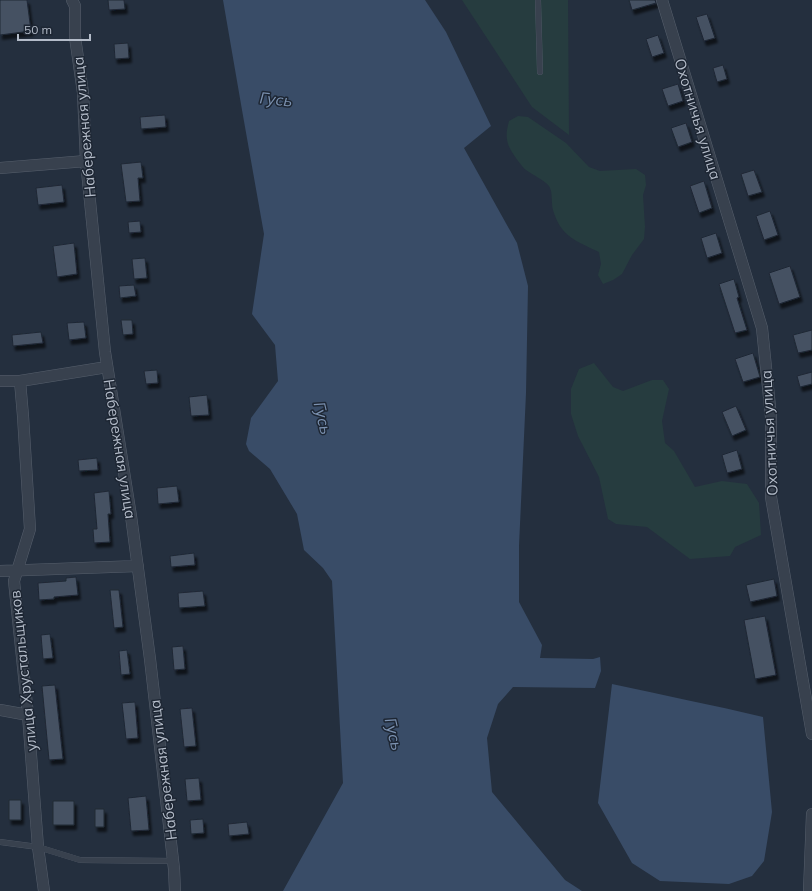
<svg xmlns="http://www.w3.org/2000/svg" width="812" height="891" font-family="Mulish,sans-serif">
<style>
.green{fill:#263c3f}
.water{fill:#394c67}
.building{fill:#455162;stroke:#1f2835;filter:url(#shadow)}
.lines{fill:none;stroke-linecap:round;stroke-linejoin:round}
.service-casing{stroke:#565f6c;stroke-width:6}
.minor-casing{stroke:#565f6c;stroke-width:12}
.service{stroke:#38414e;stroke-width:5.5}
.minor{stroke:#38414e;stroke-width:11}
.labels{text-anchor:middle;dominant-baseline:central;stroke-width:3;stroke-linejoin:round;paint-order:stroke}
.street-label{font-size:15px;fill:#b4bcc9;stroke:#1d2633}
.water-label{font-size:16px;font-style:italic;fill:#7c92b1;stroke:#1d2633}
</style>
<defs>
<filter id="shadow"><feDropShadow dx="2.5" dy="4.5" stdDeviation="1" flood-color="#0009"/></filter>
</defs>
<rect width="100%" height="100%" fill="#242f3e"/>
<path class="green" d="M462,0H568L569,135L532,107Z
M518,116L528,117L566,143L589,167L600,171L636,169L645,175L646,185L643,195L645,227L644,239L632,255L622,274L613,280L603,284L598,275L601,264L599,252C576,241 561,237 553,210C551,203 553,192 549,186C543,179 534,176 526,170C523,168 521,164 518,161C507,146 504,139 509,121Z
M594,363L613,387L623,391L652,380H663L669,389L662,421L665,443L674,451L695,487L722,481L747,484L759,503L761,535L735,547L730,556L690,559L647,527L616,524L608,519L599,477L578,436L571,414V389L579,369Z"/>
<path class="water" d="M223,0H425L446,32L491,126L464,148L517,243L528,286L526,393L519,546V602L542,645L540,658L593,659L600,657L601,671L595,688L513,687L498,704L487,738L492,792L565,880L582,891H283L343,783L332,581L323,568L304,550L297,514L270,469L249,451L246,444L251,418L278,381L275,345L252,314L264,234L242,110Z
M612,684C662,695 713,705 763,717L772,812L764,861L752,876L729,884L660,881L632,863L598,803Z"/>
<path class="building" d="M0,0H27L31,31L0,35Z
M108,0H124L125,9L109,10Z
M629,0H655L656,3L632,10Z
M707,14L715,38L704,41L696,17Z
M658,35L664,53L652,57L646,39Z
M128,43L129,58L115,59L114,44Z
M723,65L727,79L717,82L713,68Z
M678,84L683,101L668,106L662,89Z
M165,115L166,127L141,129L140,117Z
M686,123L692,142L678,147L671,128Z
M141,162L143,178H138L140,201L126,202L121,164Z
M754,170L762,192L748,196L741,174Z
M704,181L712,208L699,213L690,186Z
M62,185L64,202L38,205L36,188Z
M770,211L778,235L764,240L756,216Z
M140,221L141,232L129,233L128,222Z
M716,233L722,253L707,258L701,238Z
M74,243L77,274L57,277L53,246Z
M145,258L147,278L134,279L132,259Z
M790,266L800,297L779,304L769,273Z
M734,279L739,297L737,298L747,330L735,333L719,284Z
M134,285L136,296L120,298L119,286Z
M121,320H132L133,334L123,335Z
M84,322L86,338L69,340L67,323Z
M812,330V350L798,353L793,335Z
M41,332L43,343L13,346L12,335Z
M753,353L760,377L743,382L735,359Z
M157,370L158,383L146,384L144,371Z
M812,372V384L800,387L797,376Z
M207,395L209,415L191,416L189,397Z
M736,406L746,430L732,436L722,412Z
M737,450L742,469L727,473L722,455Z
M97,458L98,470L79,471L78,460Z
M177,486L179,502L158,504L157,488Z
M109,491L111,514H108L110,542L94,543L93,529H97L94,493Z
M194,553L195,565L171,567L170,556Z
M76,577L78,595L54,597V599L39,600L38,583L66,581V578Z
M774,579L777,596L750,602L746,585Z
M110,590H119L123,627L114,628Z
M203,591L205,606L179,608L178,593Z
M765,616L776,675L755,679L744,620Z
M50,634L53,658L43,659L41,635Z
M183,646L185,669L174,670L172,647Z
M127,650L130,674L121,675L119,651Z
M55,685L63,759L49,760L42,686Z
M135,702L138,738L126,739L122,703Z
M192,708L196,746L184,747L180,709Z
M199,778L201,800L187,801L185,779Z
M146,796L149,830L131,831L128,798Z
M9,800H21V820H9Z
M53,801H74V825H53Z
M95,809H104V827H95Z
M203,819L204,833L191,834L190,820Z
M247,822L249,834L229,836L228,824Z"/>
<g class="lines">
<g class="service-casing">
<path id="service" d="M538,0L540,72
M0,842L38,847L80,860L173,861"/>
</g>
<g class="minor-casing">
<path id="minor" d="M72,0L75,6V37L83,93L86,161L105,352L131,516L150,659L174,869L175,891
M662,0L762,328L771,417V497L812,734
M0,168L86,161
M0,381H20L107,367
M20,381L23,416L30,529L14,581L28,715L38,847L44,891
M0,571L138,566
M0,710L28,715
M809,891L812,814"/>
</g>
<use href="#service" class="service"/>
<use href="#minor" class="minor"/>
</g>
<g class="labels">
<g class="street-label">
<text transform="translate(698 119) rotate(73)">Охотничья улица</text>
<text transform="translate(84 127) rotate(-95)">Набережная улица</text>
<text transform="translate(769 433) rotate(-93)">Охотничья улица</text>
<text transform="translate(120 449) rotate(81)">Набережная улица</text>
<text transform="translate(23 671) rotate(-96)">улица Хрустальщиков</text>
<text transform="translate(163 770) rotate(-97)">Набережная улица</text>
</g>
<g class="water-label">
<text transform="translate(276 99) rotate(6)">Гусь</text>
<text transform="translate(323 418) rotate(77)">Гусь</text>
<text transform="translate(394 734) rotate(77)">Гусь</text>
</g>
</g>
<path d="M18 34v6h72v-6" fill="none" stroke="#b4bcc9" stroke-width="2"/>
<text x="24" y="34" font-size="12" fill="#b4bcc9" stroke="#1d2633" stroke-width="3" paint-order="stroke">50 m</text>
</svg>
